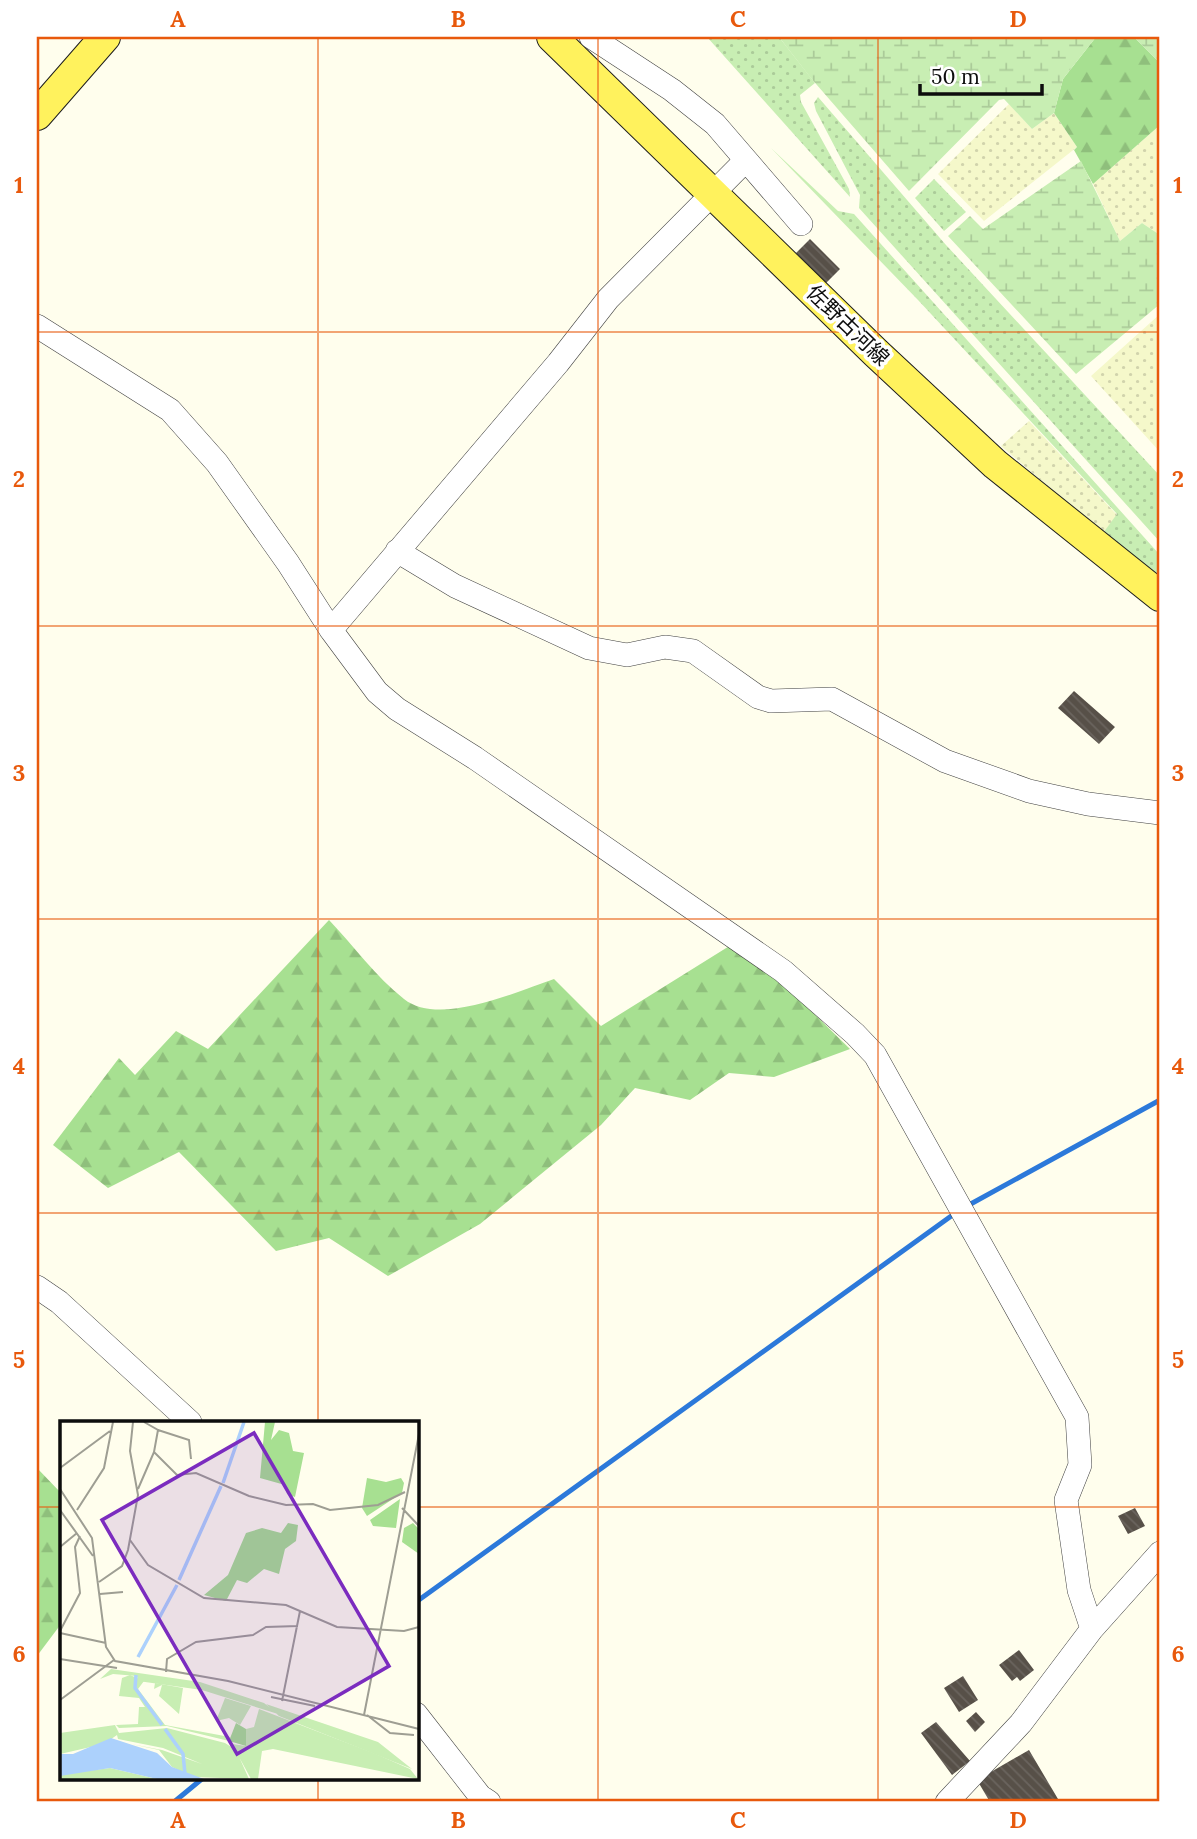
<svg xmlns="http://www.w3.org/2000/svg" width="1197" height="1839" font-family="Lora,'Noto Sans JP',serif">
<style>
.farmland{fill:url(#farmland-dots)}
.grass{fill:url(#grass-dots)}
.forest{fill:url(#forest-firs)}
.wetland{fill:url(#wetland-marsh)}
.lines{fill:none;stroke-linecap:round;stroke-linejoin:round}
.stream{stroke:#2c79da;stroke-width:5}
.building{fill:url(#building-back-hatch)}
.minor-casing{stroke:#404040;stroke-width:24}
.major-casing{stroke:#1e1e1e;stroke-width:32}
.minor{stroke:#fff;stroke-width:23}
.major{stroke:#fff25d;stroke-width:30}
.grid{fill:none;stroke:#e8590c;stroke-width:2;stroke-opacity:0.55}
.labels{text-anchor:middle;dominant-baseline:central;stroke-width:7;stroke-linejoin:round;paint-order:stroke}
.street-label{font-size:21px;fill:#0d0d0d;stroke:#fff}
.inset-river{fill:none;stroke:#acd1fc;stroke-width:3.5}
.inset-road{fill:none;stroke:#9e9e93;stroke-width:2}
.view{fill:#7b2cbf;fill-opacity:0.15;stroke:#7b2cbf;stroke-width:3.5}
.inset-edge{fill:none;stroke:#0d0d0d;stroke-width:3.5}
.neatline{fill:none;stroke:#e8590c;stroke-width:2.5}
.grid-label{font-size:23px;text-anchor:middle;font-weight:bold;fill:#e8590c}
</style>
<defs>
<pattern id="farmland-dots" width="8" height="8" patternUnits="userSpaceOnUse" patternTransform="scale(1.75)"><rect width="8" height="8" fill="#f5f8ca"/><path d="M2 2h.1M6 6h.1" fill="none" stroke="#d1d3ac" stroke-width="1.8" stroke-linecap="round"/></pattern>
<pattern id="grass-dots" width="8" height="8" patternUnits="userSpaceOnUse" patternTransform="scale(1.75)"><rect width="8" height="8" fill="#c8eeb3"/><path d="M2 2h.1M6 6h.1" fill="none" stroke="#abcb99" stroke-width="1.8" stroke-linecap="round"/></pattern>
<pattern id="forest-firs" width="22" height="20" patternUnits="userSpaceOnUse" patternTransform="scale(1.75)"><rect width="22" height="20" fill="#a7e091"/><path d="M5 1l3.5 6h-7zM16 11l3.5 6h-7z" fill="#8fbf7c"/></pattern>
<pattern id="wetland-marsh" width="20" height="14" patternUnits="userSpaceOnUse" patternTransform="scale(1.75)"><rect width="20" height="14" fill="#c8eeb3"/><path d="M1 5h8M5 5V1M11 12h8M15 12V8" fill="none" stroke="#abcb99"/></pattern>
<pattern id="building-back-hatch" width="6" height="6" patternUnits="userSpaceOnUse" patternTransform="scale(1.75)"><rect width="6" height="6" fill="#575048"/><path d="M-1 5l2 2M0 0l6 6M5-1l2 2" fill="none" stroke="#6a645e"/></pattern>
</defs>
<rect width="100%" height="100%" fill="#fffeed"/>
<path class="farmland" d="M1009,104L1032,129L1054,113L1077,147L984,221L938,174Z
M1160,125V235L1142,223L1120,241L1093,184Z
M1160,314V452L1091,376Z
M1029,421L1117,515L1103,533L1001,446Z"/>
<path class="grass" d="M707,37H779L815,83L800,95L801,102L849,189L850,197Z
M818,97L946,245L1160,476V542L859,208L860,195L816,111L814,103Z
M771,148L838,211L854,214L1160,555V576L1103,533L1117,514L918,300Z
M934,179L966,212L944,231L915,198Z"/>
<path class="forest" d="M1096,37H1134L1160,63V125L1093,184L1074,150L1077,147L1054,113L1063,79Z
M329,920C353,945 376,977 404,999C439,1027 516,992 554,979L601,1026L739,940L850,1049L774,1077L729,1073L690,1100L635,1088L601,1125L480,1224L388,1276L329,1238L276,1251L179,1152L108,1188L53,1145L119,1058L135,1075L176,1031L208,1049Z
M37,1468L61,1493V1624L37,1656Z"/>
<path class="wetland" d="M779,37H1096L1063,79L1054,113L1032,129L1004,99L999,100L909,191L810,77Z
M1134,37H1160V63Z
M1081,161L1120,241L1142,223L1160,235V304L1076,374L948,236L970,216L983,229Z"/>
<g class="lines">
<path class="stream" d="M967,1206L1160,1100
M416,1602L954,1214
M174,1802L203,1778"/>
</g>
<path class="building" d="M810,239L840,269L826,283L796,253Z
M1074,691L1115,727L1099,744L1058,708Z
M1135,1508L1145,1526L1128,1534L1118,1516Z
M1019,1650L1034,1670L1020,1681L1017,1677L1012,1681L999,1665Z
M963,1676L978,1700L959,1712L944,1688Z
M976,1712L985,1722L975,1732L966,1721Z
M936,1722L970,1761L952,1775L921,1733Z
M1029,1750L1058,1799L1052,1802H990L977,1780Z"/>
<g class="lines">
<g class="minor-casing">
<path id="minor" d="M591,37L672,90L715,124L801,224
M37,326L170,410L217,463L288,563L331,630L377,692L397,709L475,758L783,971L855,1034L875,1055L1077,1417L1080,1465L1066,1500L1079,1590L1092,1629
M397,551L455,586L589,648L627,655L665,647L693,651L758,697L771,701L832,699L945,761L1029,791L1088,804L1160,813
M331,630L558,363L608,299L745,161
M37,1287L59,1302L190,1422
M416,1714L480,1796L489,1802
M947,1802L1021,1723L1092,1629L1160,1553"/>
</g>
<g class="major-casing">
<path id="major" d="M552,37L876,353L995,464L1160,596
M37,115L105,37"/>
</g>
<use href="#minor" class="minor"/>
<use href="#major" class="major"/>
</g>
<path class="grid" d="M318,37V1422M598,37V1802M878,37V1802M37,332H1160M37,626H1160M37,919H1160M37,1213H1160M37,1507H61M416,1507H1160M318,1778V1802"/>
<g class="labels">
<g class="street-label">
<text transform="translate(848 325) rotate(44)">佐野古河線</text>
</g>
</g>
<g transform="translate(60 1421)">
<rect width="359" height="359" fill="#fffeed"/>
<path d="M51,248L140,261L204,282L218,293L142,269L78,260L77,255L53,253L40,258ZM206,283L318,321L352,348L219,295Z" fill="#c8eeb3"/>
<path d="M205,1H215L211,19L219,9L229,12L233,30L244,32L235,76L227,73L225,64L200,57ZM307,57L326,61L341,57L344,62L342,72L307,95L302,87ZM340,78L336,107L313,105L310,99ZM228,102L238,104L236,120L225,128L219,153L204,148L187,162L177,159L166,180L144,174L168,154L186,112L202,107L221,112ZM353,102L359,108V133L342,121L344,107ZM176,302L186,308V325L169,320Z" fill="#a7e091"/>
<path d="M70,254L84,260L78,268L105,304L170,316L169,320L107,305L59,307L56,304L78,303L79,286H85L79,277L59,275L62,257ZM95,262L123,267L119,293L99,275L102,264L94,268ZM165,277L191,285L180,304L169,297L156,300ZM199,288L316,333L350,348L358,358L213,328L202,330L198,358H191L172,323L186,325V308L194,306ZM55,304L59,312L107,307L165,322L176,329L189,358L133,356L112,346L99,329L71,323L102,329L142,343L103,327L58,318L57,314L44,323L0,333V312ZM50,347L97,358H0L2,353Z" fill="#c8eeb3"/>
<path d="M51,317L97,332L112,346L144,358H97L50,347L0,355V333H13Z" fill="#acd1fc"/>
<path class="inset-river" d="M163,62L184,1M119,159L161,65M78,236L117,164M76,254L75,267L102,304M105,308L123,333L125,353"/>
<path class="inset-road" d="M84,1L98,9L94,31M98,9L129,19L131,38M0,47L50,10M0,68L32,117L46,226L55,240L168,260L359,308M78,68L94,31L117,54L136,52L189,75L226,84L253,83L270,89L318,84L345,71M342,87L359,105M0,89L33,135M17,89L44,47L53,1M70,119L88,144L144,177L226,184L277,206L344,210L359,206M0,126L17,112M39,161L62,145L68,129L78,74L70,30L73,1M40,173L63,171M0,210L20,172L15,126L20,115M0,212L46,222M0,238L57,247M106,251L107,238L136,221L193,214L206,206L238,205M211,276L255,285M0,279L54,239M222,280L240,190M304,294L359,13M307,294L330,312L354,314"/>
<path class="view" d="M194,12L329,245L177,333L42,99Z"/>
<rect width="359" height="359" class="inset-edge"/>
</g>
<rect width="1197" height="1839" fill="none" stroke="#ffffff" stroke-width="77"/>
<path d="M920 84v10h122v-10" fill="none" stroke="#0d0d0d" stroke-width="3.5"/>
<text x="931" y="84" font-size="21" fill="#0d0d0d" stroke="#ffffff" stroke-width="5" paint-order="stroke">50 m</text>
<rect x="38" y="38" width="1120" height="1762" class="neatline"/>
<g class="grid-label">
<text x="178" y="27">A</text>
<text x="458" y="27">B</text>
<text x="738" y="27">C</text>
<text x="1018" y="27">D</text>
<text x="19" y="193">1</text>
<text x="1178" y="193">1</text>
<text x="19" y="487">2</text>
<text x="1178" y="487">2</text>
<text x="19" y="781">3</text>
<text x="1178" y="781">3</text>
<text x="19" y="1074">4</text>
<text x="1178" y="1074">4</text>
<text x="19" y="1368">5</text>
<text x="1178" y="1368">5</text>
<text x="19" y="1662">6</text>
<text x="1178" y="1662">6</text>
<text x="178" y="1828">A</text>
<text x="458" y="1828">B</text>
<text x="738" y="1828">C</text>
<text x="1018" y="1828">D</text>
</g>
</svg>
